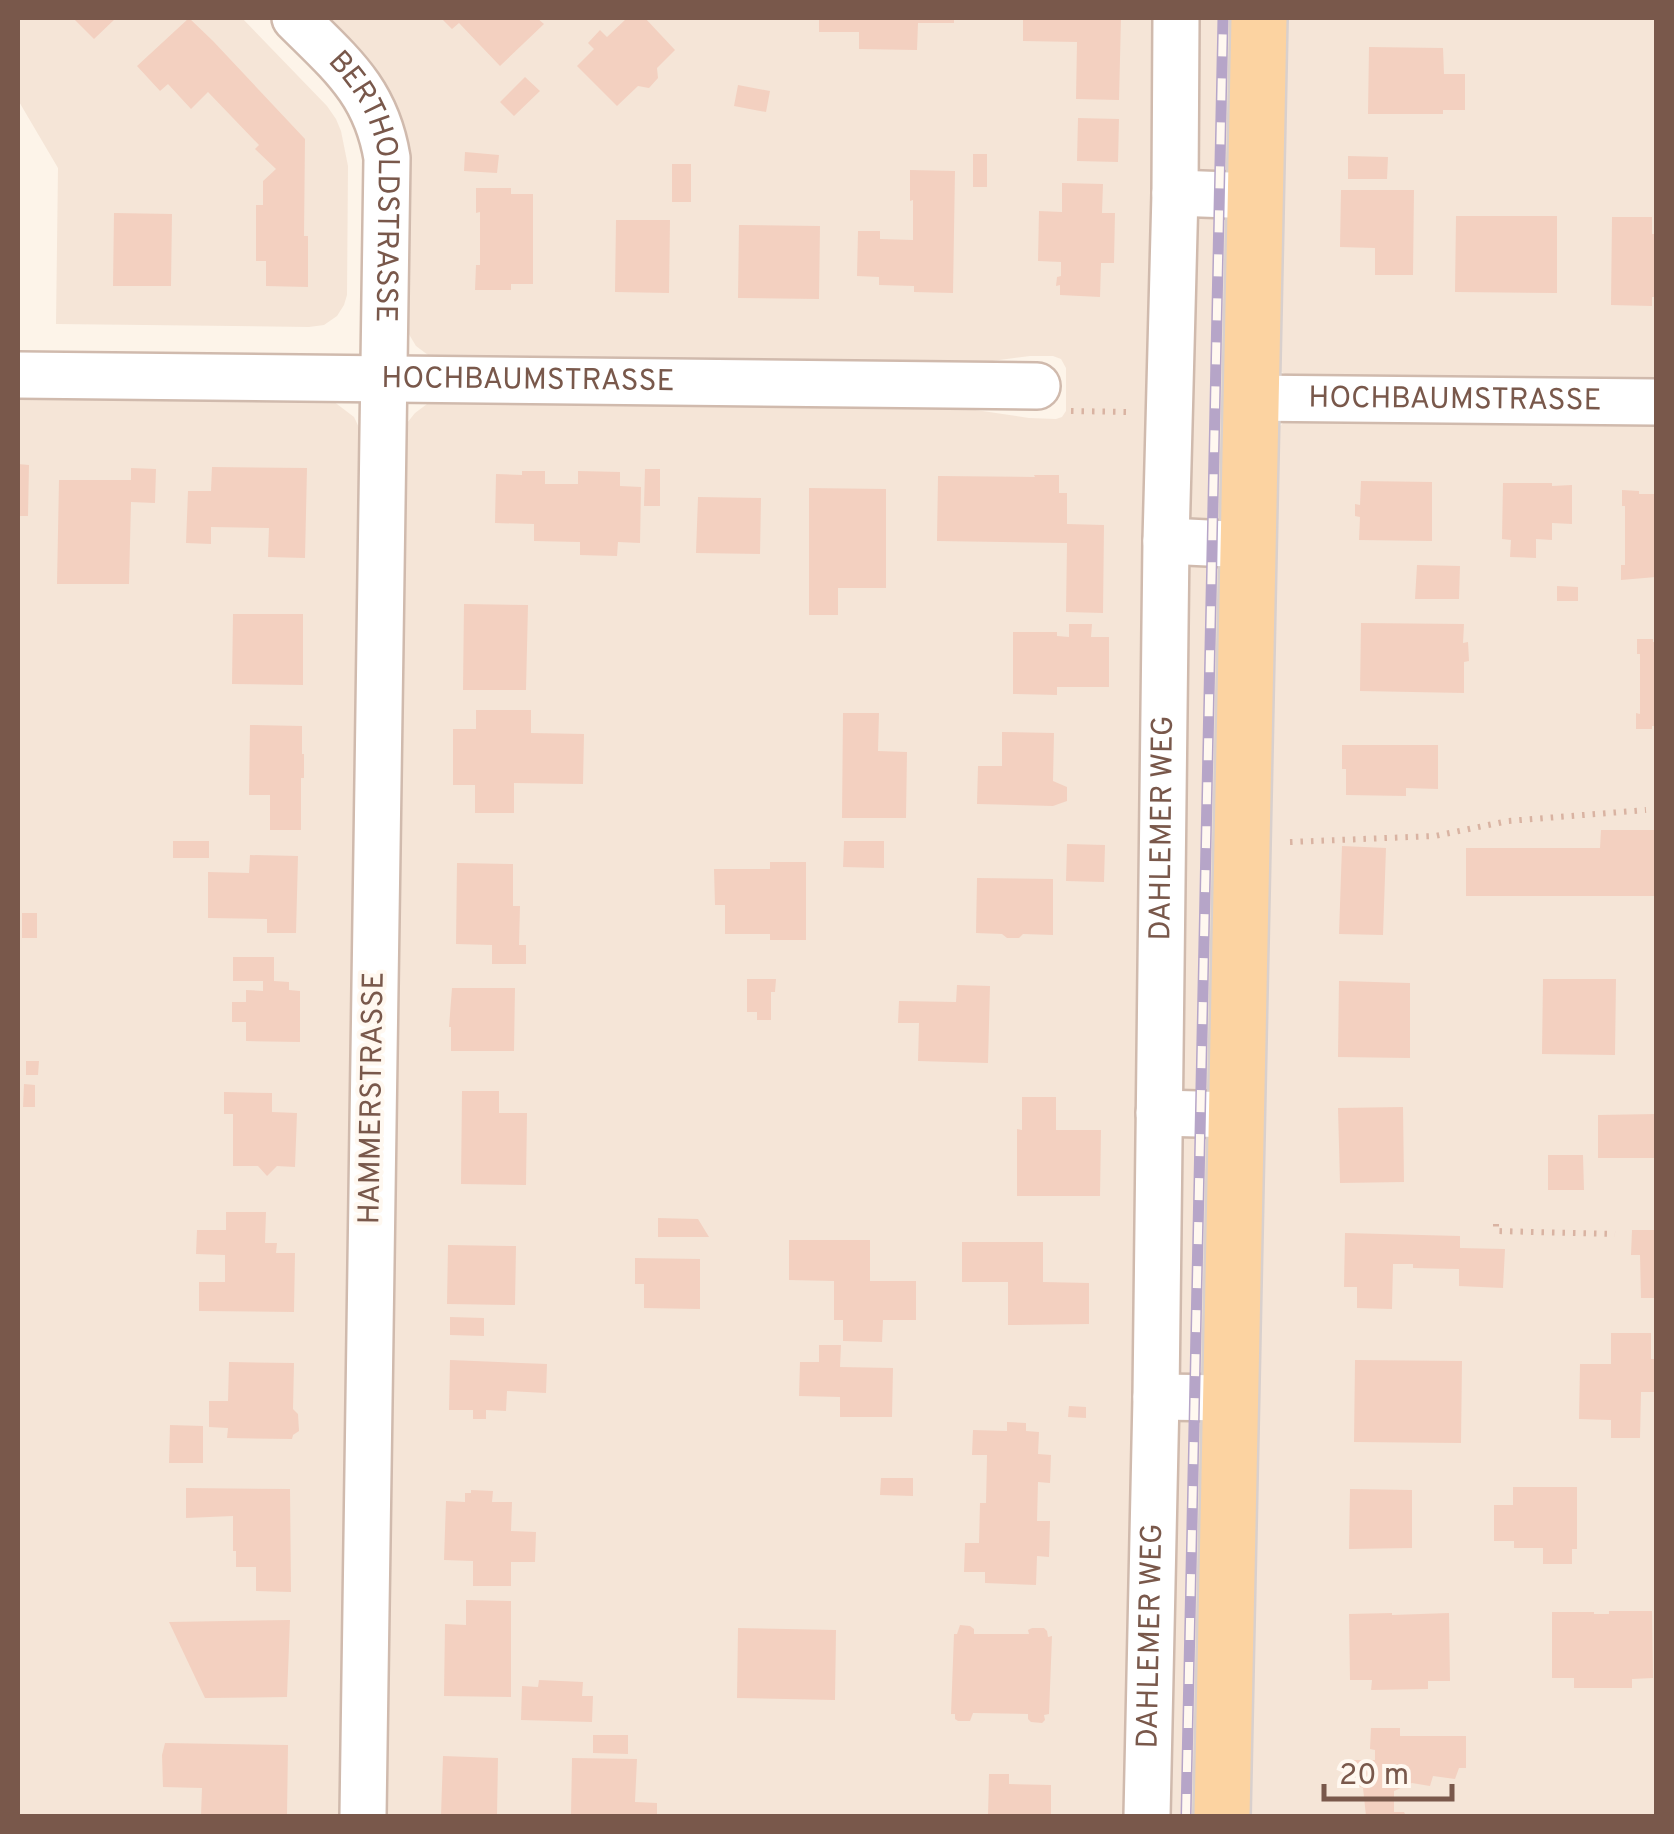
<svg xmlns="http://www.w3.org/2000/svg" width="1674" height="1834" font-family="Overpass,sans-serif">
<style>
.residential{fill:#f5e5d7}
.building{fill:#f3d0c0}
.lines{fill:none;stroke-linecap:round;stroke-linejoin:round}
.minor-casing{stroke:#d0baad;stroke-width:50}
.major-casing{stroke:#d9d0cd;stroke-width:60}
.path{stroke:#d9b3a2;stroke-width:6;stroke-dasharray:2.5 8;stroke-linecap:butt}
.minor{stroke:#fff;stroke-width:45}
.major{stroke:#fcd3a1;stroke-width:55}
.rail-casing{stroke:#b6a5c8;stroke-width:11}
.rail{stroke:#fff8f0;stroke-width:8;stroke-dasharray:22;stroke-linecap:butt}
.labels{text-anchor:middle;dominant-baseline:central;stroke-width:8;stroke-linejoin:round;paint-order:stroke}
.street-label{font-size:30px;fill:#79584b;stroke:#fff8f0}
</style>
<rect width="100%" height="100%" fill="#fdf4e9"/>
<path class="residential" d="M18,18H242L327,106L336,119L341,131L348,166L347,295L344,305L337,316L324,325L309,327L56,324L58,168L18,100Z
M322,18H1240L1203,1816H382L403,434L407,423L415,413L427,404L440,400L955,407L1029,418L1056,419L1062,417L1066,411V368L1061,359L1053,356H1030L947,367L435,359L428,355L416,346L407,331L406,163Z
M1279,18H1656V384L1291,377L1283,373L1278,368Z
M18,394L333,401L354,417L362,434L344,1816H18Z
M1287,419L1656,420V1816H1241L1274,432Z"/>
<path class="building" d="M73,18H116L94,39Z
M189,18L213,41L305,139L304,236H308V287L266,286V261H256V205H263V181L276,169L255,149L259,145L208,92L191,109L168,84L160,91L137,66Z
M445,18H537L544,24L500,66L459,23L452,29L443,20Z
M627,18H645L675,50L657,68L658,78L649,88L638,86L617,106L577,66L594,49L588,43L600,30L607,37Z
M819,18H954V23H918L917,50L859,49V32H819Z
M1023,18H1121L1119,100L1076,99L1077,42L1023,41Z
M1369,47L1443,48L1444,74H1465V110H1443V114H1368Z
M525,77L540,91L514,116L500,102Z
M738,85L770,91L766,112L734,106Z
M1078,118L1119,119L1118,162L1077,161Z
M465,152L499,155L497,173L464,171Z
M973,154H987V187H973Z
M1348,156L1388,157L1387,179H1348Z
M672,164H691V202H672Z
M910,170L955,171L953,293L914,292V286L879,285V277L857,276L858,231H880V239L913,240V200L910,201Z
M1062,183L1103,184L1102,213H1115L1114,263H1101L1100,297L1060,295V285L1056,286L1057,277L1061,276V262L1038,261L1039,211L1062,212Z
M476,188H511V194H533V284H511V290H475L476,265H480V212L476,213Z
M1341,190H1414L1413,275H1375V248L1340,247Z
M114,213L172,214L171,286H113Z
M1456,216H1557V293L1455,292Z
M1612,217H1652V234H1656V297H1652V306L1611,305Z
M616,220H670L669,293L615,292Z
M739,225L820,226L819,299L738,298Z
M18,464L29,465L28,516H18Z
M212,467L307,468L305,558L268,557L269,528L211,527V544L186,543L188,491H211Z
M131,468L156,469L155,503L131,502L129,584H57L59,480H131Z
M645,469H660V506H644Z
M522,471H545V484H578V471L620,472V486L641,487L640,543L618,542L617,556L580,555V542L534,541V524L495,523L496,474L522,475Z
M1034,475H1059V493H1067V524L1104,525L1103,613L1066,612L1067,543L937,541L938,476L1035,477Z
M1361,481L1432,482V541L1359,540L1360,517L1355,516V504L1360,505Z
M1503,483H1552V486L1572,485V524L1552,523V540L1536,539V558L1510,557L1511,540L1502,539Z
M809,488L886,489V588H838V615H809Z
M1622,490L1639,491V494H1656V577L1621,580V565H1625V506H1622Z
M698,497L761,498L760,554L696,553Z
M1417,565L1460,566L1459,599H1415Z
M1557,586L1578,587V601H1557Z
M464,604L528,605L526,690H463Z
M233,614H303V685L232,684Z
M1361,623L1464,624L1463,643L1468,642L1469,661L1464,662V693L1360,691Z
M1069,624H1092L1091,637H1109V687H1057V695L1013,694V632H1057V636L1069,637Z
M1637,639H1653V642H1656V726H1652V729H1636V713L1640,714V654H1637Z
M476,710H531V733L584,734L583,784L514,783V813H475V785H453V729H476Z
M843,713H879L878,751L907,752L906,818H842Z
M250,725L302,726V754H304V778H301V830H270V795H249Z
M1002,732L1054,733L1053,781L1067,787V801L1053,806L977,804L978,766H1002Z
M1342,745H1438V789L1406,788V796L1346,795V769H1342Z
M1601,830H1656V896H1466V848H1600Z
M173,841H209V858H173Z
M844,841H884V868L843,867Z
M1067,844L1105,845L1104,882L1066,881Z
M1342,846L1386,848L1383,935L1339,934Z
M250,855L298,856L296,933H267V919L208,918V872L249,873Z
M770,862H806V940H770V934H725V905H715L714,869H770Z
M457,863L513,864V906H520L519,945H526V964H492V945L456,944Z
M977,878L1053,879V935L1023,934L1019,938H1007L1002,934L976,933Z
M22,913H37V938H22Z
M233,957H274V981L289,982V990L300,991V1042L246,1041V1022H232V1002H246V990L263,991V981H233Z
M747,979H776L775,992H771V1020H757V1012H747Z
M1543,979H1616L1615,1055L1542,1054Z
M1339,981L1410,983V1058L1338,1057Z
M957,985L990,986L988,1063L918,1061L919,1023H898L899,1001L956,1002Z
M452,988H515L514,1051H451V1027H449Z
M26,1061H39L38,1075H26Z
M24,1084L35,1085V1107H23Z
M462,1091H499V1113H527L526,1185L461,1184Z
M224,1092L272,1093V1112L297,1113L295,1167L277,1166L267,1176L258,1166H233V1114H224Z
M1022,1097H1056V1130H1101L1100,1196H1017V1129L1022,1130Z
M1403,1107L1404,1182L1340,1183L1338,1108Z
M1656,1114V1158H1598V1115Z
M1548,1155H1583L1584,1190H1548Z
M226,1212H266L265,1243H277L276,1253H295L294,1312L199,1311V1282H225V1255L196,1254L197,1230H226Z
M658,1218L698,1219L709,1237H658Z
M1632,1230H1656V1298H1641L1640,1255H1631Z
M1345,1233L1460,1236V1248L1505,1249L1503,1288L1459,1286V1269L1413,1268V1264H1393L1392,1309L1357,1308V1287H1344Z
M789,1240H870V1281H916V1320H883L882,1342L843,1341V1320H834V1281L789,1280Z
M962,1242H1043V1282L1089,1283V1324L1008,1325V1282H962Z
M448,1245L516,1246L515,1305L447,1304Z
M635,1258L700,1259V1309L644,1308V1284H635Z
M450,1317L484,1318V1336L450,1335Z
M1611,1333H1651V1359H1656V1392H1641L1640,1438H1611V1420L1579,1419L1580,1364H1611Z
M819,1345H841L840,1367L893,1368L892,1417H840V1397L799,1396L800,1362H819Z
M450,1360L547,1364L546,1393L507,1391L506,1411L486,1410V1419H473V1410H449Z
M1355,1360L1462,1361L1461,1443L1354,1442Z
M229,1362L294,1363L293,1409L298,1414L299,1431L293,1435L292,1439L227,1438L228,1428L209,1427V1401H228Z
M1069,1406L1086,1407V1418L1068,1417Z
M1007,1422L1026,1423V1431L1039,1432L1038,1454L1051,1455L1050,1483L1038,1482L1037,1521H1050L1049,1557L1037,1556L1036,1585L985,1583V1572H964L965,1543H979L980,1503H986L987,1455H972L973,1430L1007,1431Z
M170,1425L203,1426V1463H169Z
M881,1478H913V1496L880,1495Z
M1513,1487H1577V1549H1572V1564H1543V1548H1514V1541H1494V1505H1513Z
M186,1488L290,1489L291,1592L256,1591V1567H236V1551H233V1516L186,1518Z
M1350,1489L1412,1490V1548L1349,1549Z
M471,1490L493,1491L492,1502H512L511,1531L536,1532L535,1562H511V1586H473V1561L444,1560L446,1501L465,1502V1493H471Z
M466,1600L511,1601V1697L444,1696L445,1624L466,1625Z
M1609,1611H1652L1653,1678L1632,1679V1688H1574V1678H1552V1612H1594V1614H1609Z
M1392,1613V1615L1449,1613L1450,1681H1428V1689L1371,1690L1372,1680H1350L1349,1614Z
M290,1620L287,1697L205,1698L169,1622Z
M960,1625L970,1626L974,1629V1634H1029L1028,1630L1032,1628H1044L1047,1631L1048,1637L1052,1636L1049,1714L1044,1715L1045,1720L1042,1723L1031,1722L1028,1719V1714L973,1713L970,1721H958L955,1719V1714H951L954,1634H957Z
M738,1628L836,1630L835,1700L737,1698Z
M539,1680L583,1682L582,1696H593L592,1722L521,1720L522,1686L538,1687Z
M1371,1728H1400V1736H1466V1768H1459L1455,1779L1433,1776L1430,1786L1412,1783L1394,1791V1812H1404L1406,1816H1366L1363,1788L1352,1783L1353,1760H1375V1750L1370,1749Z
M593,1735H628V1754L593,1753Z
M165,1743L288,1745L287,1816H201L202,1788L163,1787L162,1755Z
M443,1756L498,1758L497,1816H441Z
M572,1758L637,1759L635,1802L657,1803V1816H571Z
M989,1774H1009V1784L1051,1785V1816H988Z"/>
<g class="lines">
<g class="minor-casing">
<g id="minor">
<path id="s1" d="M295,18C340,63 376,91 387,158L363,1816"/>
<path d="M1175,193L1256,196"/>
<path id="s2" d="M18,375L1037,386"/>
<path id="s3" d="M1253,398L1656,402"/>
<path d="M1166,541L1250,545"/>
<path d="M1159,1113L1237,1115"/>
<path d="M1156,1397L1231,1398"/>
<path id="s4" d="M1147,1816L1156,1397L1166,541L1175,193L1176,18"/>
</g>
</g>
<g class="major-casing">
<path id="major" d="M1222,1816L1259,18"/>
</g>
<path class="path" d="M1071,411L1128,412
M1290,842L1435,836L1508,821L1646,810
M1496,1224V1231L1615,1234"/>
<use href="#minor" class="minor"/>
<use href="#major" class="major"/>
<g class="rail-casing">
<path id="rail" d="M1186,1816L1223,18"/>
</g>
<use href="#rail" class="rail"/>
</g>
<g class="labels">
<g class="street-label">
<text stroke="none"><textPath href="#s1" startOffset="195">BERTHOLDSTRASSE</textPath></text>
<text stroke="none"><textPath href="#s2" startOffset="510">HOCHBAUMSTRASSE</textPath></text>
<text stroke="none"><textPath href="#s3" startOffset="202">HOCHBAUMSTRASSE</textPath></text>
<text stroke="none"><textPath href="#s4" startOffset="988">DAHLEMER WEG</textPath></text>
<text transform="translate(373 1098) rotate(-89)">HAMMERSTRASSE</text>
<text stroke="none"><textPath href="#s4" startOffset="180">DAHLEMER WEG</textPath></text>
</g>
</g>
<rect width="1674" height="1834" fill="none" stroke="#79584b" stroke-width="40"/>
<path d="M1324 1784v15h128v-15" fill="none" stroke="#79584b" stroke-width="5"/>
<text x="1339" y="1784" font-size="30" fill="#79584b" stroke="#fff8f0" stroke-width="8" paint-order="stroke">20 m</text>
</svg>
